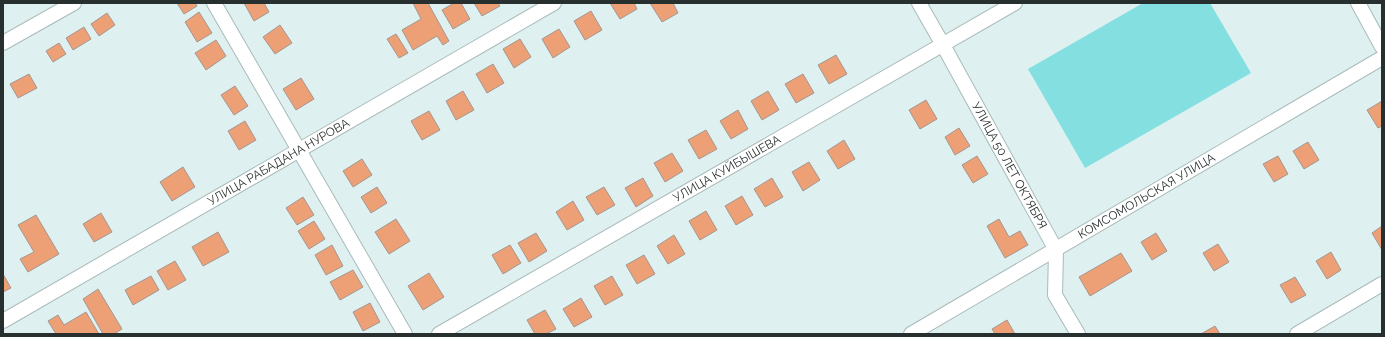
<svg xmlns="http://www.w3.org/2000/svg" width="1385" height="337" font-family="Raleway,sans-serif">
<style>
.green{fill:#84dfe1}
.building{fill:#ed9f75;stroke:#a49790}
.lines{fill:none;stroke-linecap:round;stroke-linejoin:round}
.minor-casing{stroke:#a9baba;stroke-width:16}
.minor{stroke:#fff;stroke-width:14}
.labels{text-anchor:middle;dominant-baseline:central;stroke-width:3;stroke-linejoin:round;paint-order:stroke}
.street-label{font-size:12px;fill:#282f2f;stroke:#def0f0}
</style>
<rect width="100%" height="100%" fill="#def0f0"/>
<path class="green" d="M1143,3H1210L1251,73L1085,168L1028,69Z"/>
<path class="building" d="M177,3H195L197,6L184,14Z
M244,3H264L269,12L254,21Z
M413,3H428L449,41L443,45L437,36L413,50L402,30L421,19Z
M454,3H461L470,19L453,29L442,10Z
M474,3H498L500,6L482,16Z
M610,3H634L637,9L620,19Z
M650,3H673L678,13L662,22Z
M591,11L602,30L585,40L574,21Z
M199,12L212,33L197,42L185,22Z
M107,13L115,25L99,36L91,24Z
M280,25L292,43L275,54L263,37Z
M84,27L91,39L73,50L66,38Z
M559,29L570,47L553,58L542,39Z
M396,34L408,53L399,58L387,39Z
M520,39L531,57L514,68L503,49Z
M216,40L226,56L206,70L195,53Z
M59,43L66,54L53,62L46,51Z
M836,55L847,74L829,84L818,65Z
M493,64L504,83L487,93L476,74Z
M29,74L37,88L18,98L10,84Z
M803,74L814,93L796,103L785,84Z
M301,78L314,99L296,110L283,89Z
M235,86L248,106L234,115L221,95Z
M463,91L474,110L456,120L446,101Z
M768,91L779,110L762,120L751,101Z
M926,100L937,119L920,129L909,110Z
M1382,101V126L1378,128L1367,110Z
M738,110L748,129L731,139L720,121Z
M429,111L440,130L422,140L411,121Z
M245,121L256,140L239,150L228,131Z
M959,128L970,146L955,155L945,137Z
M706,130L717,149L699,159L688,140Z
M844,140L855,159L838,169L827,151Z
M1308,142L1319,160L1304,169L1293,151Z
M672,153L683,171L665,182L654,163Z
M977,156L988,174L973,183L962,165Z
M1278,156L1288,174L1274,182L1263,164Z
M362,159L372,175L353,187L343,171Z
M809,162L820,180L803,191L792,172Z
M183,167L195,187L172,201L160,182Z
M643,178L653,196L636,207L625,188Z
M772,178L783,197L765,207L754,189Z
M377,187L387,203L371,213L361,197Z
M604,187L615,205L597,215L586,197Z
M742,196L753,215L736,225L725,206Z
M303,197L314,215L297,225L286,208Z
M573,201L584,220L567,230L556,212Z
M706,211L717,230L700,240L689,221Z
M101,213L112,232L94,242L83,224Z
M36,215L59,254L28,272L20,259L34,252L18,225Z
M396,219L410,241L389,254L375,232Z
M999,219L1009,237L1020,231L1028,245L1005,258L987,226Z
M314,221L325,239L309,249L298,231Z
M1382,226V250L1372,233Z
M218,232L229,252L203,266L192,247Z
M536,233L547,251L529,262L518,243Z
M1156,233L1167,251L1152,260L1141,242Z
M674,235L685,254L668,264L657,246Z
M1218,244L1229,262L1214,271L1203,253Z
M332,245L343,266L326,275L315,255Z
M510,245L521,263L503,274L492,255Z
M1331,252L1341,270L1327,279L1316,261Z
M1121,253L1132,271L1090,296L1079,277Z
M644,255L655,274L637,284L626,265Z
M175,261L186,280L168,290L157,271Z
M353,270L363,287L340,300L330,282Z
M429,273L444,297L423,310L408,286Z
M3,274L11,288L3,292Z
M151,276L159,290L133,305L125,290Z
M612,276L623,295L605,305L594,286Z
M1295,277L1306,295L1291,303L1280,285Z
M98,289L122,329L114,334H103L83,299Z
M581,298L592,317L574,327L563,309Z
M370,303L380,322L363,331L353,312Z
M545,310L556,329L546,334H535L527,320Z
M86,312L99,334H56L48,321L58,315L64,325Z
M1007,320L1015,334H995L992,329Z
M1215,326L1220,334H1201Z"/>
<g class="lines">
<g class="minor-casing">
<g id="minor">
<path d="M214,3L405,334"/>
<path id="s1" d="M919,3L943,45L1056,250L1055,295L1078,334"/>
<path d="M1358,3L1382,47"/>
<path d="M3,43L74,3"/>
<path id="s2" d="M3,321L554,3"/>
<path id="s3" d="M439,334L1015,3"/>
<path id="s4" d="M911,334L1382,58"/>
<path d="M1297,334L1382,284"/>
</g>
</g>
<use href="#minor" class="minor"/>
</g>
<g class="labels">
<g class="street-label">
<text stroke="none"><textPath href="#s2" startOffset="318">УЛИЦА РАБАДАНА НУРОВА</textPath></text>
<text stroke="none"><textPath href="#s1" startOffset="186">УЛИЦА 50 ЛЕТ ОКТЯБРЯ</textPath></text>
<text stroke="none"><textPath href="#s3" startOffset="332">УЛИЦА КУЙБЫШЕВА</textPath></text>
<text stroke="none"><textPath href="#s4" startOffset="273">КОМСОМОЛЬСКАЯ УЛИЦА</textPath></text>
</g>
</g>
<rect width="1385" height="337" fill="none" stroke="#282f2f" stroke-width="8"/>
</svg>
